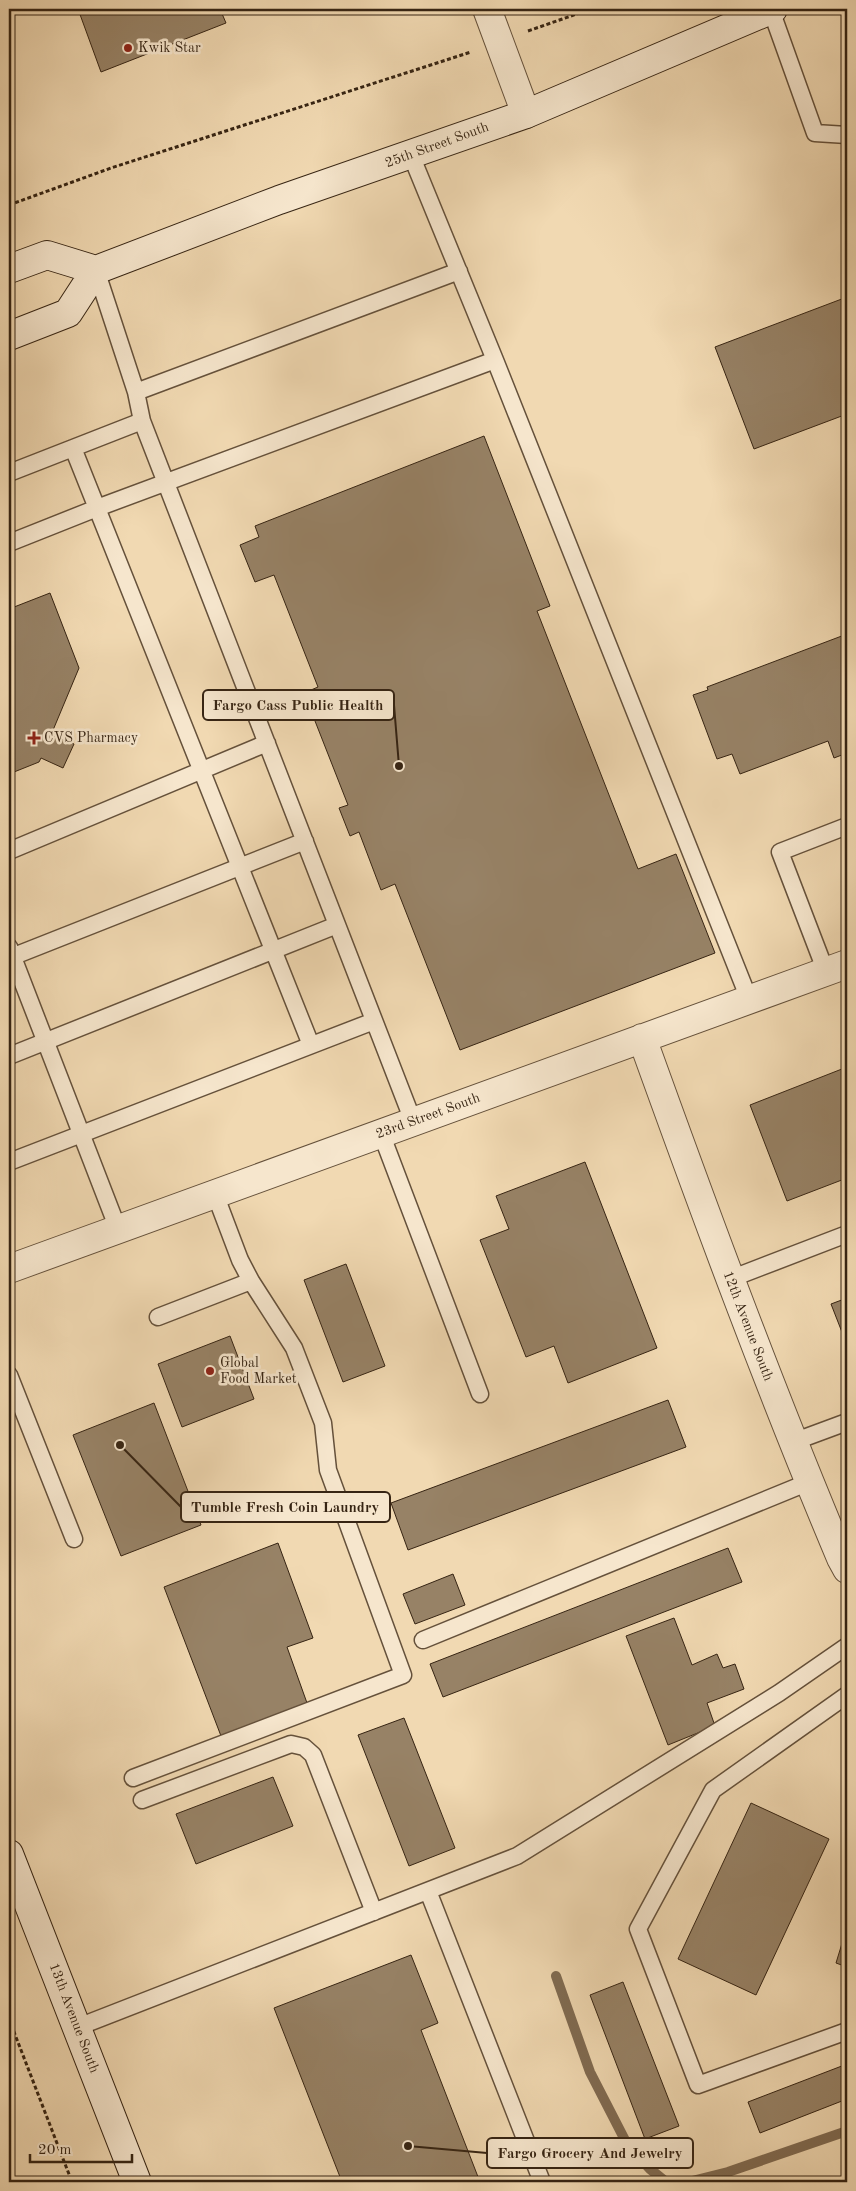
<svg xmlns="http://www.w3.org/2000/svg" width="856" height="2191" font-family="'Old Standard TT',serif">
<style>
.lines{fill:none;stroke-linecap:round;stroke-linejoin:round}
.stream{stroke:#806b52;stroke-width:10}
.building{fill:#978266;stroke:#362413}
.lane-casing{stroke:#65513b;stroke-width:19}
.street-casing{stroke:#65513b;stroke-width:30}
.secondary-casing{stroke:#362413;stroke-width:30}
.path{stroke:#362413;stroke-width:3;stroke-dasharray:4 2.5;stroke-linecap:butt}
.lane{stroke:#f6e6cd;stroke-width:16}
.street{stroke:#f6e6cd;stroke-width:28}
.secondary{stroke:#f6e6cd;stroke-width:28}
.poi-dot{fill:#8f2418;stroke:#f6e6cd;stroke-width:2}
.labels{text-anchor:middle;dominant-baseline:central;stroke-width:5;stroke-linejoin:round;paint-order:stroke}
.poi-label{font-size:14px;fill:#362413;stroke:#f6e6cd;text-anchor:start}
.street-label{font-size:14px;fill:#362413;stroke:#f6e6cd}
.leader{fill:none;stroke:#362413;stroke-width:2}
.callout-dot{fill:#362413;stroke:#f6e6cd;stroke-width:2}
.callout{fill:#f6e6cd;stroke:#362413;stroke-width:2}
.callout-label{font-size:15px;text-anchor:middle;font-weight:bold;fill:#362413}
</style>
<rect width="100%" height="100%" fill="#f1d9b2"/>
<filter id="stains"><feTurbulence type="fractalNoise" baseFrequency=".004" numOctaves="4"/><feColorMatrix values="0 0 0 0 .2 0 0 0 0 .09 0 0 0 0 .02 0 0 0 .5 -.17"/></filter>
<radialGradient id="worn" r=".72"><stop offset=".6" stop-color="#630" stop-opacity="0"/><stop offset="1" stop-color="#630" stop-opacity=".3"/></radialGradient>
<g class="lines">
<path class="stream" d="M556,1976L590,2072L627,2144L650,2169L666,2182
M688,2182L728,2172L847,2131"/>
</g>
<path class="building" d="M78,9H220L226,23L101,72Z
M847,297V414L754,449L715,347Z
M484,436L550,606L537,611L638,869L676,854L715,953L460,1050L395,884L381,890L359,832L350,836L339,808L348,805L304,693L318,687L274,575L255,582L240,545L259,537L255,526Z
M50,593L79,668L51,735L74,744L63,768L41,758L39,762L9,774V609Z
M847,634V753L834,758L828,741L740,774L732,754L717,759L693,695L708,690L707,687Z
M847,1067V1178L787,1201L750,1105Z
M585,1162L657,1348L568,1383L554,1346L526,1357L480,1240L509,1229L496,1196Z
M346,1264L385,1366L343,1382L304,1280Z
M847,1298V1345L831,1304Z
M230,1336L254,1399L182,1427L158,1364Z
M668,1400L686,1447L408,1550L391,1503Z
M154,1403L201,1525L121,1556L73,1435Z
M278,1543L313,1638L287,1647L307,1703L221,1736L164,1587Z
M728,1548L742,1582L443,1697L430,1664Z
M453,1574L465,1605L415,1624L403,1594Z
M674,1618L692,1665L717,1654L723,1668L735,1664L744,1689L707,1703L715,1726L668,1745L626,1636Z
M404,1718L455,1848L409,1866L358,1735Z
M273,1777L293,1826L196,1864L176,1814Z
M751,1803L829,1839L756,1995L678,1959Z
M847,1927V1967L836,1963Z
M411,1955L438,2023L421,2030L480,2182H342L274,2008Z
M623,1982L679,2126L645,2139L590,1995Z
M847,2064V2099L760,2133L748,2102Z"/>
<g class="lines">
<g class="lane-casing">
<path id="lane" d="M771,10L815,133L847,135
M411,155L495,360L749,999
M96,270L136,392L142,421L413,1121
M136,392L459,271
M73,448L311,1045
M9,473L142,421
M9,543L97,508L495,360
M9,851L267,743
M9,947L118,1229
M9,958L305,841
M826,972L780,852L847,826
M9,1056L337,925
M381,1133L480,1394
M9,1162L374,1021
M730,1279L847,1234
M158,1317L251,1281L240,1260L215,1194
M9,1375L74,1539
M793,1442L847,1422
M423,1640L809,1482
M847,1695L713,1790L638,1929L698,2085L847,2031
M133,1778L403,1675L328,1470L323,1423L294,1348L251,1281
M142,1800L291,1744L304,1747L313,1755L374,1912
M428,1891L542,2182
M78,2027L517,1856L779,1693L847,1646"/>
</g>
<g class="street-casing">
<path id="street" d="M487,9L526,114
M642,1038C705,1213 769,1387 841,1558L847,1569
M9,1269L847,964"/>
</g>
<g class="secondary-casing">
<path id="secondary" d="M9,269L47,255L96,270
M9,336L68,313L96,270L279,200L526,114L773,9
M9,1854L137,2182"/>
</g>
<path class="path" d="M528,31L591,9
M9,205L111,168L471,52
M9,2019L72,2182"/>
<use href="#lane" class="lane"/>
<use href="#street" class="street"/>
<use href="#secondary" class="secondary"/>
</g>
<g class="poi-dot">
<circle cx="128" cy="48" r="5"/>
<path d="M31.5 730.5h5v5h5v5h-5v5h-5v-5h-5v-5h5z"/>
<circle cx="210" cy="1371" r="5"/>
</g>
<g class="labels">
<g class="poi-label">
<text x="138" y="48">Kwik Star</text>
<text x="44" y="738">CVS Pharmacy</text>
<text x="220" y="1363">Global<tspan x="220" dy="16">Food Market</tspan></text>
</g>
<g class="street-label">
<text transform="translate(437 145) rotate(-20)">25th Street South</text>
<text transform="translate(428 1116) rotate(-20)">23rd Street South</text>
<text transform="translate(748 1326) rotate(69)">12th Avenue South</text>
<text transform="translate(74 2018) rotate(69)">13th Avenue South</text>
</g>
</g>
<path class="leader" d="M399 766L394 705M120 1445L181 1507M408 2146L487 2153"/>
<g class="callout-dot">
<circle cx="399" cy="766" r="5"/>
<circle cx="120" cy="1445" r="5"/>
<circle cx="408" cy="2146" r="5"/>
</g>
<g class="callout">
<rect x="203" y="690" width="191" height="30" rx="5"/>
<rect x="181" y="1492" width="209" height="30" rx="5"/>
<rect x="487" y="2138" width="206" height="30" rx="5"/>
</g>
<g class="callout-label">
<text x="298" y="710">Fargo Cass Public Health</text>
<text x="285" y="1512">Tumble Fresh Coin Laundry</text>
<text x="590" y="2158">Fargo Grocery And Jewelry</text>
</g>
<rect width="856" height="2191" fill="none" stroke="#f1d9b2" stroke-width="30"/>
<rect x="10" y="10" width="836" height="2171" fill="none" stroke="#362413" stroke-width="2.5"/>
<rect x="15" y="15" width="826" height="2161" fill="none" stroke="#362413"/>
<path d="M30 2154v8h102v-8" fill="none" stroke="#362413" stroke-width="2.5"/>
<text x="38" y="2154" font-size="15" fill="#362413" stroke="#f6e6cd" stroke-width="4" paint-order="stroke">20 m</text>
<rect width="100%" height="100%" filter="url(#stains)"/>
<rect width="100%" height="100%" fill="url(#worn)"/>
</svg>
